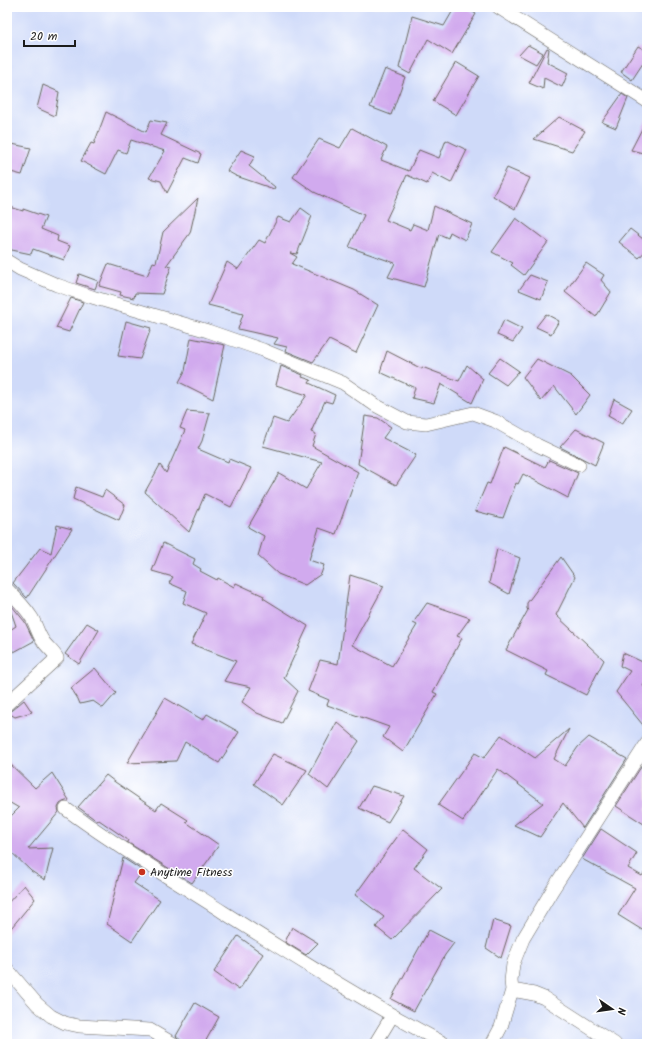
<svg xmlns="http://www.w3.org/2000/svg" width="654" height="1051" font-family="Kalam,sans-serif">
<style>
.built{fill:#cfdaf9}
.building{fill:#d1aaee}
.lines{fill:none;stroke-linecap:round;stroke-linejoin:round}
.minor-casing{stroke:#67645d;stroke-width:14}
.minor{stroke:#fff;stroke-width:13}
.poi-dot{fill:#c8321e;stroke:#fff;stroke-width:1.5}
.labels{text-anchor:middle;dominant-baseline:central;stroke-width:3;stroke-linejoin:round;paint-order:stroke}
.poi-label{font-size:12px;fill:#1c1c1c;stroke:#fff;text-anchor:start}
</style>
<rect width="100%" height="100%" fill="#fff"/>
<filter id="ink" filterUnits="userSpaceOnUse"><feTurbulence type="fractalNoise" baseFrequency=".025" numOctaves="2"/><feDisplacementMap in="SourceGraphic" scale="8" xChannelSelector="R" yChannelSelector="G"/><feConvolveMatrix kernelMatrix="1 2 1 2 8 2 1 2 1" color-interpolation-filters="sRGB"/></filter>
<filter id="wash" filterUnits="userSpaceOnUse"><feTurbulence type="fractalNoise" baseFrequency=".012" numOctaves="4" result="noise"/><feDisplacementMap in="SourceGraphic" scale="16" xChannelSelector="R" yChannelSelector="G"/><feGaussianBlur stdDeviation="0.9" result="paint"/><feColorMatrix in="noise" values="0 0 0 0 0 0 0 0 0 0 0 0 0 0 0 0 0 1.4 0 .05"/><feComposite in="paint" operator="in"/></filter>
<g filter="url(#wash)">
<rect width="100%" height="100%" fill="#f3ebd7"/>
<path class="built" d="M7,7H647V1044H7Z"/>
<g id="blocks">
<path class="building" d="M455,7H465L476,14L452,54L428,39L410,74L399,68L412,16L444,26Z
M528,45L543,53L536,64L519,55Z
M638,46L647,51V57L632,80L621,72Z
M547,48L549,49L547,62L568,73L562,87L544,78L543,89L529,83Z
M456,62L479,76L456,115L433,101Z
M385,69L405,77L391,115L370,107Z
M43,85L59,92L55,116L37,108Z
M622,94L628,98L616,128L602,122Z
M106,112L146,132L151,120L167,123L161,135L201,154L198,163L185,158L167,193L161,181L149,178L165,151L131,140L126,153L118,150L106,174L81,161L91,143L94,144Z
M559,117L585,131L572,151L534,139Z
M647,119V154L631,150Z
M352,128L387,147L381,160L409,171L419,150L439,158L446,140L467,150L451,183L432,173L427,184L407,175L386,220L410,230L413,224L428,230L434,206L472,224L465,240L450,232L448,238L439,234L424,287L388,277L395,263L349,247L364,215L314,192L293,177L319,139L340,148Z
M7,143L31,148L22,175L7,171Z
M241,150L255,156L249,166L275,187L274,189L236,176L227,171Z
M507,168L530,178L515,209L493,196Z
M198,198L190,233L166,266L171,267L162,294L135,293L134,298L120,295L121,292L99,286L108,264L147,276L153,262L156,263L163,232Z
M7,206L23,211V209L46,217L41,229L58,236L57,241L70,246L64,260L33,249L31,254L7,249Z
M301,208L312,216L297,254L290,253L297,257L292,264L354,290L378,305L356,353L329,340L313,362L286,351L287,347L274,344L278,338L238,329L243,314L208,305L227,262L238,269L259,240L265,243L278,217L291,222Z
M516,218L548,242L524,275L511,265L513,263L492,252Z
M630,229L647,242V249L639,258L619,242Z
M586,263L604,275L601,280L611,292L596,317L565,292Z
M79,274L98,281L95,289L76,283Z
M530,275L548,282L541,299L519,290Z
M71,298L83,302L69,332L56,328Z
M546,314L559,321L551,334L536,327Z
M504,320L522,329L513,342L497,335Z
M126,321L151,328L140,359L118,356Z
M191,338L225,345L213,399L179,382L185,371Z
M387,351L422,369V367L459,381L467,365L483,379L472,403L441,384L434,403L412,398L415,388L380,372Z
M500,358L519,371L506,385L488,373Z
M537,359L571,376L590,395L576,414L554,386L541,401L523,377Z
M281,366L303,375L302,377L311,380L309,383L335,395L332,403L325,401L311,432L316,434L312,446L358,472L336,534L319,528L309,560L324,565L321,574L305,585L278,574L258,556L264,536L248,527L279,473L306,489L322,462L263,446L273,418L287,423L307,395L276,385Z
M614,399L632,409L622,424L608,416Z
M187,411L210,413L202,441L198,449L228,462L229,459L251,468L231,507L205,494L189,532L145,492L160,465L166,473L185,430L180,428Z
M365,416L378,418L391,427L383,438L416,455L396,485L358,464Z
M576,429L604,443L595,465L560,447Z
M504,447L545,467L549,460L578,473L568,498L523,474L518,484L516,483L503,518L475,511L487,483L490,484Z
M76,487L102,497L105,490L125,505L119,520L73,499Z
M57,525L72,529L27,598L13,583L40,548L51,553Z
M163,543L195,559L193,564L201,569L200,571L217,580L218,578L234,587L236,583L264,596L263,598L308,626L284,678L298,691L282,723L257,713L242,702L251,687L224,681L236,661L191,644L206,613L183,603L187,591L169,583L173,577L152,571Z
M497,549L520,558L509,594L489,583Z
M561,557L575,577L556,615L604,660L586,695L546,675L548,671L506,650L528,610L527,609V603Z
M350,575L384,586L352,645L392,666L417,625L413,623L427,603L470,618L457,636L462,638L433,692L437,694L403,752L383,737L389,727L327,705L329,700L308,691L320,660L338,664Z
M7,600L25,622L34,641L14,652L7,644V632L16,626Z
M87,623L99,630L79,664L65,654Z
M623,653L647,664V679L643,686L647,690V730L616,692L630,671L620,666Z
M95,668L116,693L103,708L93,701L80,704L78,699L71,688Z
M165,698L203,720L207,714L239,732L219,763L185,742L176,761L127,763Z
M24,700L32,712L15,717L7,712L12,710Z
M337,722L359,741L328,789L309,774Z
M569,729L554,759L565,766L578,747L589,737L627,759L583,828L563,803L540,837L514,825L543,803L498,769L463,821L438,805L475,753L484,758L501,735L535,758Z
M273,754L307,770L283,805L254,784Z
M7,761L35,788L52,773L69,800L63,802L60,804L58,808L59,812L28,849L53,848L45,880L31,871L7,848V820L19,808L7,801Z
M641,767L647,771V826L616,806Z
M106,775L115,782L156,810L161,803L188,820L186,822L219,845L192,883L127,842L128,840L99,820L97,821L78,807Z
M372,786L404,796L388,822L359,808Z
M403,829L428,849L414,868L442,889L392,940L376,927L384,917L355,895Z
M601,829L637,853L628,868L642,876L647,869V933L618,915L635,888L582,859Z
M123,858L143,871L134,883L160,900L132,941L107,924Z
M24,885L35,899L7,933V904Z
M493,920L511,926L501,958L486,948Z
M292,927L318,943L306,955L285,942Z
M429,930L454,943L445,955L414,1011L391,999Z
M238,936L263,954L239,990L214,972Z
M195,1003L219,1017L204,1044H185L176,1036Z"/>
</g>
</g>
<g filter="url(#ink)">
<use href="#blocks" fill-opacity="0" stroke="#67645d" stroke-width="1"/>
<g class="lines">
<g class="minor-casing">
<path id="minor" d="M498,7L647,101
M7,261L20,269L57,285L92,297L208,331L263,350L343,383L375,405L407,422L426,424L473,413L495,421L537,445L579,465
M7,589C16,598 25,607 32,618C36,625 38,634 43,641C47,647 54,652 57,658L7,704
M66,809C116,846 170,878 223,912C296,958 369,1004 445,1044
M7,969L37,1004L51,1016L65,1023L79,1026L150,1030L174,1044
M512,990L511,981L513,964L523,939L553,889L647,743
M375,1044L392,1016
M492,1044L501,1027L512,990L534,994L544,998L615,1044"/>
</g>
<use href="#minor" class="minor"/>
</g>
</g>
<circle class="poi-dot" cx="142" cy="872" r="4"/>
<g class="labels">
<g class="poi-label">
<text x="150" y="872">Anytime Fitness</text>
</g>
</g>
<rect width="654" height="1051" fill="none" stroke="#fff" stroke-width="24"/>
<g transform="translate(612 1009) rotate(103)" stroke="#ffffff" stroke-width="3" paint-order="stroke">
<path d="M0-3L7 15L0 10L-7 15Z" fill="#1c1c1c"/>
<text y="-6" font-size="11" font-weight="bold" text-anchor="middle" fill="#1c1c1c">N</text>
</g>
<path d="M24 40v6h51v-6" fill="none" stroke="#1c1c1c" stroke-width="2"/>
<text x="30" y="40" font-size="12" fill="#1c1c1c" stroke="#ffffff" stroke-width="3" paint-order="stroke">20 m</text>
</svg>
